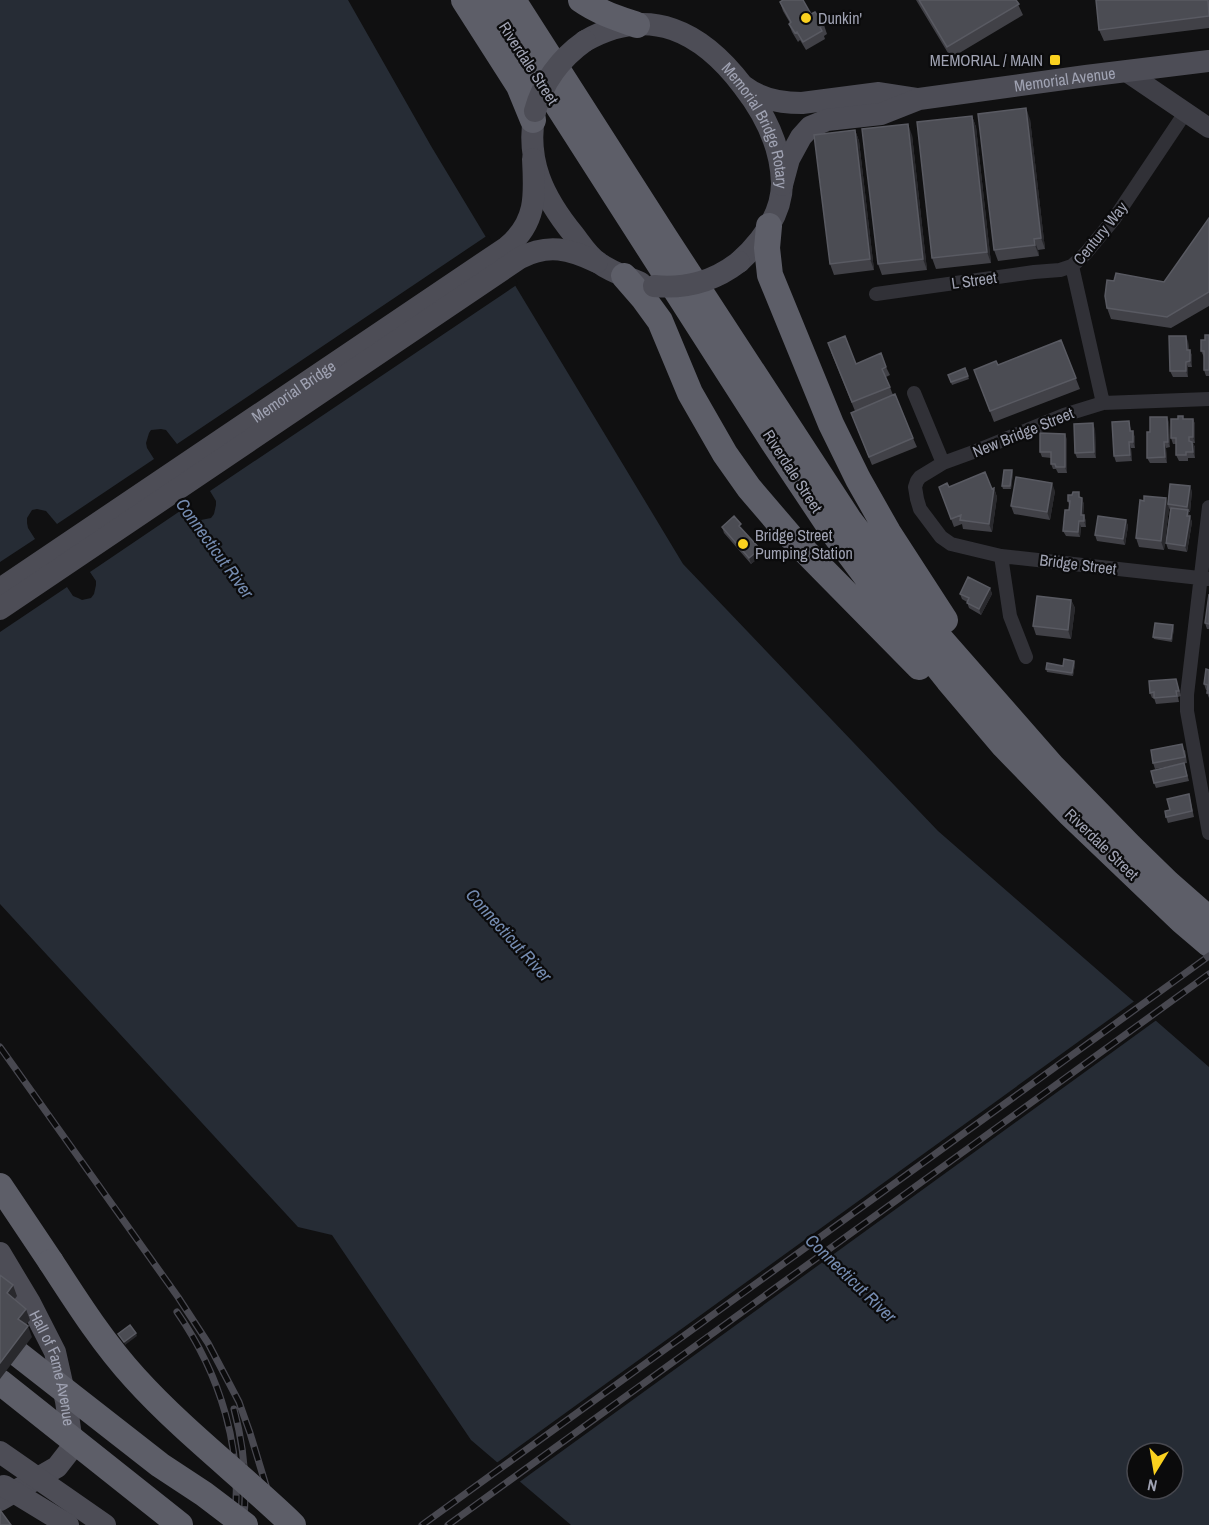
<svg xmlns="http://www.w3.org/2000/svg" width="1209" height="1525" font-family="'Archivo Narrow',sans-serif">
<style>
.water{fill:#262c35;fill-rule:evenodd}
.pier{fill:#101011}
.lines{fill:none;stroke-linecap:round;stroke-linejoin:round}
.street{stroke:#313137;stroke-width:14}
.secondary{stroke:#3f3f47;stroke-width:20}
.primary{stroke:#4d4d56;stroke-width:22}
.highway{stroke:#5d5e68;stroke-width:26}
.rail-casing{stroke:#484850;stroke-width:7}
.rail{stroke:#0b0b0c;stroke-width:4.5;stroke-dasharray:14;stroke-linecap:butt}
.primary-bridge{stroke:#4d4d56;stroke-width:22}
.highway-bridge{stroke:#5d5e68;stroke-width:26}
.wall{fill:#414147}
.shaded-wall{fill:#29292d}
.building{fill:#4b4c53;stroke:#595a62;stroke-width:1.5}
.poi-dot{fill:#fad11f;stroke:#0b0b0c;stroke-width:2}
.labels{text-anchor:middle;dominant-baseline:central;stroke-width:4.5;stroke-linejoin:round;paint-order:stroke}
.poi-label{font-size:16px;fill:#a0a3b3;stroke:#0b0b0c;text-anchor:start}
.street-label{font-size:16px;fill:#a0a3b3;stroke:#0b0b0c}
.water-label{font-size:18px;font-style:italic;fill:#758cb1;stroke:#0b0b0c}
</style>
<rect width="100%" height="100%" fill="#101011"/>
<path class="water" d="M0,0H348L431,146L683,564L938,831L1209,1067V1525H571L471,1440L332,1235L298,1227L0,904ZM1137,1453H1173V1489H1137Z"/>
<path class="pier" d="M488,235L518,284L210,491L216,501V505L214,514L211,518L201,520L193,516L186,507L90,572L96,581V585L94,594L91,598L82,600L78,598L73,596L67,587L0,632V562L35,539L28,528L27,523V518L32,510L37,509L46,511L57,524L154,459L147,448L146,443L149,433L151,430L161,429L166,430L177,444Z
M1136,1000L1158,1019L518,1483L495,1464Z"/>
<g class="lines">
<path class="street" d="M876,294L1034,272L1060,270L1072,266
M914,393L943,463
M1209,399L1103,403L1064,415L976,451L943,463L920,477L917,481L915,487L917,499L920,509L941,537L951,544L1001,556L1209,579
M1103,403L1072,266L1086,253L1114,219L1185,113
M1209,507L1187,695V711L1209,833
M1001,556L1010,616L1026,657"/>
<path class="secondary" d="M1125,71L1209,128"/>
<g class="primary">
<path id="s1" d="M585,41C650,4 702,32 743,86C765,114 781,147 782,183C782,214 761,242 739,262"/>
<path d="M745,87C762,100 782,103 802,103L879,93L918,99"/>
<path d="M535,111C525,160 543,197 574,235C581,244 589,257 599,263C611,272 627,277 641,283"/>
<path id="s2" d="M782,185L789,159L801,137L810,127L827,120L881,114L919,99L1086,76L1209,61"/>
<path id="s3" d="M0,589L507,247C537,222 535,195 533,159"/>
<path d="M0,609L520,258C548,243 570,249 597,262"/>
<path id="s4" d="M0,1253L30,1303L55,1352L66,1401L72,1443L71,1449L57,1467L0,1500"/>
<path d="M0,1452L105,1525"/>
<path d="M4,1486L68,1525"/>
</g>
<path class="highway" d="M464,0L519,86L533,120
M490,0L773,442L835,535L877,591L948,680L1004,746L1069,813L1182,921L1209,944
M513,0L666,239L850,521L938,636L1052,766L1130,846L1168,883L1209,919
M581,0C598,12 617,18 637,25
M769,226L767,248L770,275L831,424L858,479L888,532L945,620
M624,276L644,299L660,321L690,393L725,454L749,488L790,536L919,667
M0,1186L51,1262"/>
<g class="rail-casing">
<path id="rail" d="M0,1047L178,1297L208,1343L239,1402L250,1433L278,1525
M177,1312C220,1374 244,1450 234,1525
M234,1409C244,1447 248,1486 243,1525
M422,1525L1209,956
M448,1525L1209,974"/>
</g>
<use href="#rail" class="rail"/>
<path class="primary-bridge" d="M535,111C543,82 561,58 585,41
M654,286C686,289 713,282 739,262"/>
<path class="highway-bridge" d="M51,1262C77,1302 103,1343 135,1378C183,1431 241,1475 293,1525
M0,1340L160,1465L204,1494L245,1525
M0,1382L180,1525"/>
</g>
<path class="wall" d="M916,0H1016L1023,15L951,58Z
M1209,0V28L1104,41L1099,30Z
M780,2L811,14L824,25L827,34L824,36L825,39L806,50L800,40L798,42L792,32L789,24L790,23L783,11Z
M972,116L976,127L991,263L936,269L932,258Z
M1030,119L1045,249L1038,250L1039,256L998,261L994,250Z
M855,130L859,141L874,270L834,275L830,264Z
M912,135L927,270L882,275L878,264Z
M1209,218V306L1171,328L1111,319L1107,308L1114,281L1164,282Z
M1209,335V376H1206L1204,370V357L1201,351L1205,340Z
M1061,340L1080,389L994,422L974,370L998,365Z
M1188,341L1189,350H1190L1192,356V367H1188V377H1173L1170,371Z
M831,352L856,364L886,367L890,375L886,377L893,395L913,438L917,447L872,465L854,421L855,411Z
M965,368L969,379L952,385L948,375Z
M1184,419H1193L1195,424V443H1193L1195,447V458H1188V461H1179L1176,455V444H1173L1171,438Z
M1129,421L1131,431L1135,437V448H1131L1132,461L1116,462L1114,456Z
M1169,422L1170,447L1166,448L1167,463H1150L1147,458L1150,432Z
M1095,429L1096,458H1077L1075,453Z
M1067,439V473H1058L1056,469H1053L1051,464V458L1042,457L1040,452Z
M1012,470L1013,473L1011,489H1003L1002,486Z
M939,487L992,489L994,488L997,497L992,532L963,529L962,524L954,527Z
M1055,491L1050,520L1014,514L1011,506Z
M1192,491L1190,512H1188L1192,522L1187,552L1168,549L1166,543L1170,510L1169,508L1164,550L1139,547L1136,538L1168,504Z
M1081,498L1084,504L1083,515L1086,521V527H1081L1080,537L1066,536L1063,531L1069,510V505L1068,501Z
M1126,520L1128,526L1125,545L1097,541L1095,535Z
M722,527L743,530L762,555L751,564L724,533Z
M990,588L992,594L981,615L969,608L967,602L962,599L960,594Z
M1209,594V629H1207L1205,623Z
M1071,600L1075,608L1071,639L1036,635L1033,626Z
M1174,628L1172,642L1154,639L1153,637Z
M1074,661L1075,664L1073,676L1047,672L1046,669L1063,666Z
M1209,670V698L1207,693V690H1206L1204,684Z
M1176,679L1181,696L1178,697L1179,702L1156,704L1154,698H1152L1150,693Z
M1185,750L1187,763L1155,769L1153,763Z
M1184,763L1189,781L1156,788L1154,783Z
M1189,794L1194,817L1168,823L1166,817L1170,810Z"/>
<path class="shaded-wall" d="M1026,108L1030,119L1045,249L1041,238Z
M972,116L976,127L991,263L987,252Z
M908,124L912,135L927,270L923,259Z
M855,130L859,141L874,270L870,259Z
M1034,239L1038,250L1039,256L1035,245Z
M1186,336L1188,341L1189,356L1187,350Z
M1190,350L1192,356V367L1190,361Z
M1186,362L1188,367V377L1186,371Z
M1167,417L1169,422L1170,447L1168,442Z
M1193,419L1195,424V443L1193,437Z
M1093,423L1095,429L1096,458L1094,452Z
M1133,431L1135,437V448L1133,442Z
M1065,434L1067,439V473L1065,467Z
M1129,442L1131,448L1132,461L1130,455Z
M1164,442L1166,448L1167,463L1165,457Z
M1192,442L1195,447V458L1193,452Z
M1012,470L1013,473L1011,489L1010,486Z
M1052,483L1055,491L1050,520L1047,512Z
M1190,486L1192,491L1190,512L1187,507Z
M994,488L997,497L992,532L989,524Z
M1082,498L1084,504L1083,520L1081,515Z
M1166,498L1169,508L1164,550L1161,541Z
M1188,510L1192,522L1187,552L1185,546Z
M1084,515L1086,521V527L1084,521Z
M1126,520L1128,526L1125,545L1123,539Z
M1079,521L1081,527L1080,537L1078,532Z
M760,549L762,555L751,564L749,558Z
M990,588L992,594L981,615L979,609Z
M1071,600L1075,608L1071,639L1068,630Z
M1173,625L1174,628L1172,642L1171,639Z
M1074,661L1075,664L1073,676L1072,673Z
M13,1285L17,1296L11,1304L7,1293Z
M26,1309L30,1320L22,1330L18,1319Z
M28,1326L32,1337L0,1379V1363Z
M136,1333L137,1336L125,1345L124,1342Z"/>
<path class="building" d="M783,0H803L811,14L815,12L824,25L820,27L822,31L803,42L797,32L795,33L789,24L791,22L780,2Z
M919,0H1016L1019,4L947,47Z
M1096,0H1208L1209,16L1099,30Z
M1026,108L1041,238L1034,239L1035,245L994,250L978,114Z
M972,116L987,252L932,258L917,122Z
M908,124L923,259L878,264L862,129Z
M855,130L870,259L830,264L814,135Z
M1209,218V292L1167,317L1107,308L1105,296L1107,280L1114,281L1116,273L1164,282Z
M1205,335H1209V370H1204V351H1201V340H1205Z
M845,336L856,364L881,353L886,367L882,369L890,387L852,402L828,343Z
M1169,336H1186L1187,350H1190V361L1186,362V371H1170Z
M1061,340L1076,378L990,411L974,370L996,361L998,365Z
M965,368L968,376L951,382L948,375Z
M895,394L913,438L869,457L851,413Z
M1178,416H1183V419H1193V437H1189V441L1192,442L1193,452H1186V455H1176V438H1171V419H1178Z
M1150,417H1167L1168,442H1164L1165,457L1147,458V432H1150Z
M1129,421L1130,431H1133V442H1129L1130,455L1114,456L1112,422Z
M1093,423L1094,452L1075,453L1074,424Z
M1040,433L1065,434V467H1056L1055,464H1051V452H1040Z
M1004,470H1012L1010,486H1002Z
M985,472L992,489L994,488L989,524L960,520L961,515L951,519L939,487L947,483L949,487Z
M1016,477L1052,483L1047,512L1011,506Z
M1170,484L1190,486L1187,507L1168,504Z
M1073,492H1079V497L1082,498L1081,515H1084V521H1079L1078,532L1063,531L1065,510H1069L1070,501H1068V495H1072Z
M1144,496L1166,498L1161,541L1136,538L1140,500L1144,501Z
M1171,508L1188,510L1187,516H1190L1185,546L1166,543Z
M734,516L741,524L739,526L760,549L749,558L722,527Z
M1098,516L1126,520L1123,539L1095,535Z
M968,577L990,588L979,609L967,603L969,598L960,594Z
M1209,594V624L1205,623Z
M1037,596L1071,600L1068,630L1033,626Z
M1155,623L1173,625L1171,639L1153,637Z
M1064,659L1074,661L1072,673L1046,669L1047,663L1063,666Z
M1206,669L1209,670V693H1207L1208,685L1204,684Z
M1176,679L1179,691H1176L1177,696L1154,698V692L1150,693L1149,681Z
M1182,744L1185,757L1153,763L1151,750Z
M1184,763L1187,776L1154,783L1151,771Z
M1189,794L1192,811L1166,817L1165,811L1170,810L1167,799Z
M0,1275L13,1285L7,1293L26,1309L18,1319L28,1326L0,1363Z
M130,1325L136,1333L124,1342L118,1334Z
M0,1510L11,1525H0Z"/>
<g class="poi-dot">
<circle cx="806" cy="18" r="6"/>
<rect x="1049" y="54" width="12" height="12" rx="3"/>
<circle cx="743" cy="544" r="6"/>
</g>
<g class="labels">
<g class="poi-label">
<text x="818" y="18">Dunkin'</text>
<text x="1043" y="60" text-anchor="end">MEMORIAL / MAIN</text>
<text x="755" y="535">Bridge Street<tspan x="755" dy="18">Pumping Station</tspan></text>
</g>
<g class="street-label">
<text transform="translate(529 63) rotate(57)">Riverdale Street</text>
<text stroke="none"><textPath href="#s2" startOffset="326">Memorial Avenue</textPath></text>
<text stroke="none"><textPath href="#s1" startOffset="225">Memorial Bridge Rotary</textPath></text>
<text transform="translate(1100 233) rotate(-51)">Century Way</text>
<text transform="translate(974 280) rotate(-8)">L Street</text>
<text stroke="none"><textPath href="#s3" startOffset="354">Memorial Bridge</textPath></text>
<text transform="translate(1023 432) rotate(-22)">New Bridge Street</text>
<text transform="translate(793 471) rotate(57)">Riverdale Street</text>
<text transform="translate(1078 564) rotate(7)">Bridge Street</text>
<text transform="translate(1102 844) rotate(44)">Riverdale Street</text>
<text stroke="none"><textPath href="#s4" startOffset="128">Hall of Fame Avenue</textPath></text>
</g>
<g class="water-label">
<text transform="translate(215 548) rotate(54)">Connecticut River</text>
<text transform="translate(509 935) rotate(48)">Connecticut River</text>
<text transform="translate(851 1278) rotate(44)">Connecticut River</text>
</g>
</g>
<g transform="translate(1155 1471) rotate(191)"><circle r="28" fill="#0b0b0c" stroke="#47484f" stroke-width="1.5"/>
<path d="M0-4.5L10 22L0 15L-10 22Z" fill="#fad11f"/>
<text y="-9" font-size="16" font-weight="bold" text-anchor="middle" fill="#a0a3b3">N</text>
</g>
</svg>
